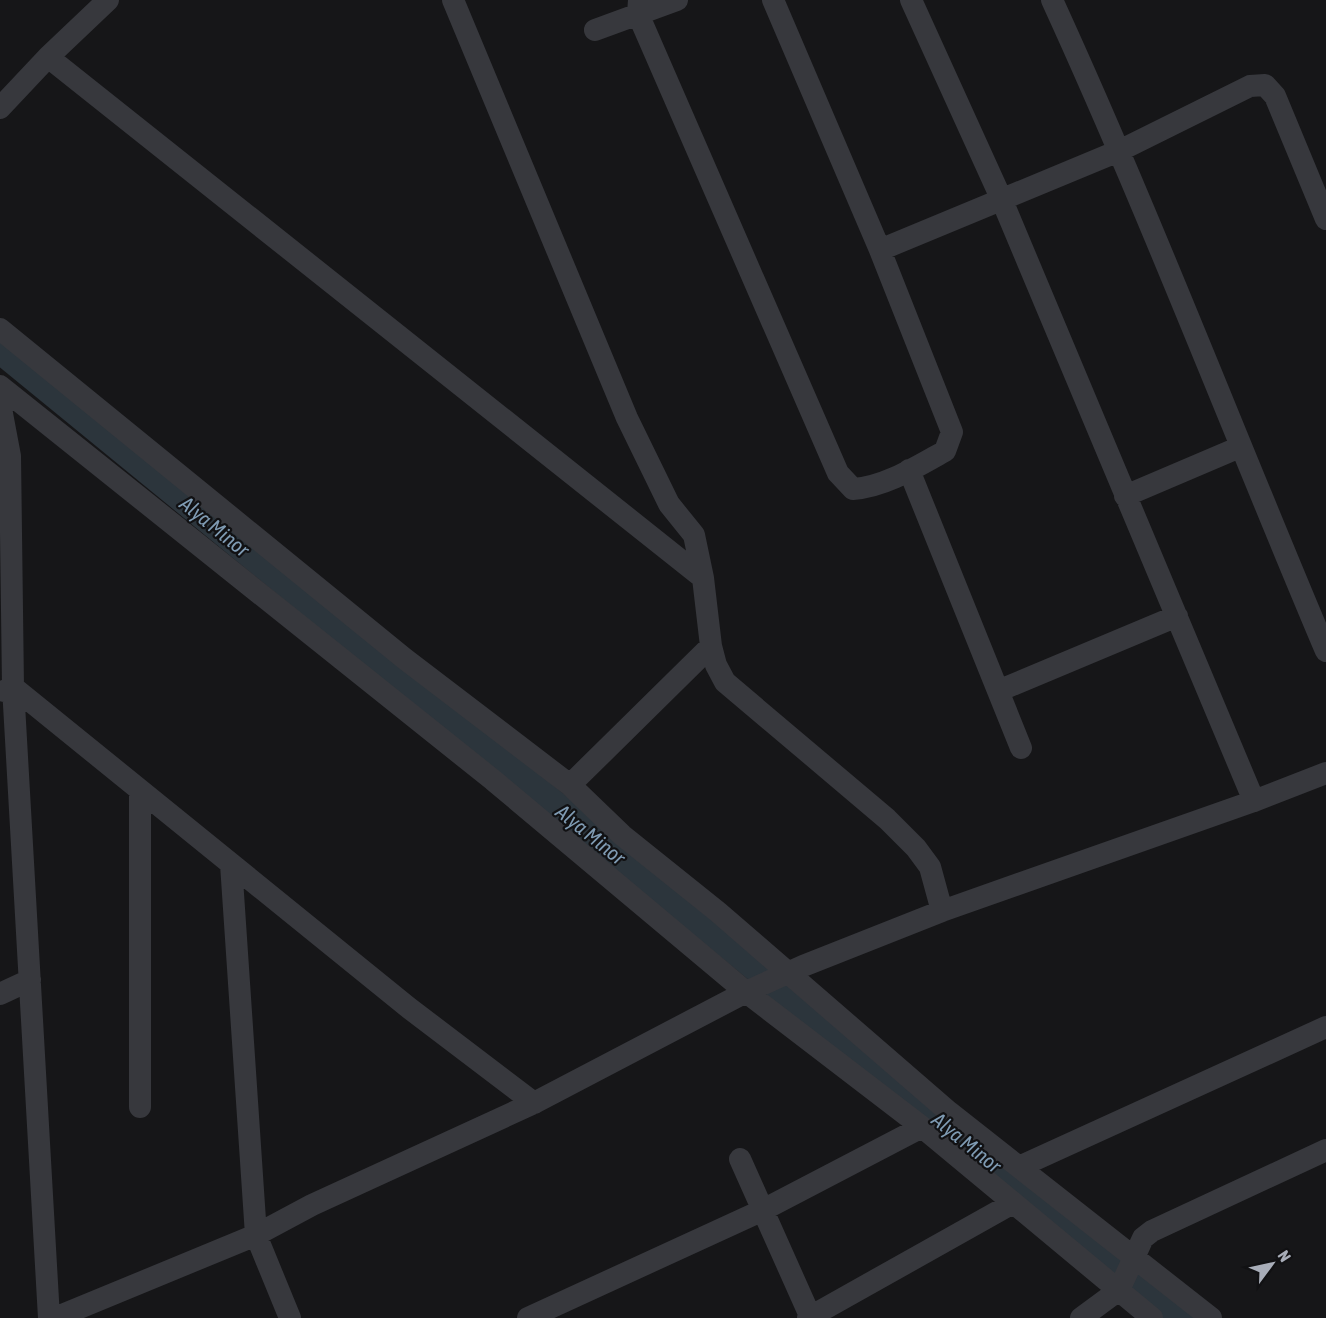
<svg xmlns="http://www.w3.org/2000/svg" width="1326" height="1318" font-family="'Asap Condensed',sans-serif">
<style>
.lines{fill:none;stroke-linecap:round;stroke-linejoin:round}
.canal{stroke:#2c353c;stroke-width:27}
.minor{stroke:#37383d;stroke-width:22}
.labels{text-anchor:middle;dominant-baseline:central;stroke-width:4.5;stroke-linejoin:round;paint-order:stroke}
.water-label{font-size:21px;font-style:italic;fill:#7f9bb3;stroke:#111113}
</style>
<rect width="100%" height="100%" fill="#161618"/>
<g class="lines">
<path class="canal" d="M0,350L1183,1318"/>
<path class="minor" d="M453,0L627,418L669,504L694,535L703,578L711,646L716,665L725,682L887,819L916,848L930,867L942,911
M639,0L638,14L838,473L853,489C885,487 918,466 945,451L952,432L880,250L773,0
M911,0L1001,198L1254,801
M1052,0C1150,214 1234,434 1326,651
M595,30L677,0
M48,57L703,578
M0,108L48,57L108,0
M880,250L1121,150L1250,86L1265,85L1275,96L1326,219
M0,329L405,659L570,785L622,835L718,912L949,1112L1211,1318
M0,386L493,780L746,992L922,1127L1152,1318
M0,403L10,456L13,687L49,1318
M909,470L1021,748
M1125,496L1240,447
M4,691L13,687L409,1008L534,1103
M998,691L1177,616
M570,785L711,646
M140,791V1107
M231,864L256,1235L290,1318
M0,994L30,980
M740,1159L811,1318
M1019,1167L1326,1027
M55,1318L256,1235L312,1205L534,1103L746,992L803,966L942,911L1254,801L1326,773
M528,1318L763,1210L922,1127
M808,1318L1013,1203
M1081,1318L1119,1290L1143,1238L1152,1231L1326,1150"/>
</g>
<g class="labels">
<g class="water-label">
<text transform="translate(215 526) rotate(39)">Alya Minor</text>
<text transform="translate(591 834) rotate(39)">Alya Minor</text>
<text transform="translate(967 1142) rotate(39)">Alya Minor</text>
</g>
</g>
<g transform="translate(1272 1264) rotate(57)" stroke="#111113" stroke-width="4.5" paint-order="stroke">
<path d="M0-4.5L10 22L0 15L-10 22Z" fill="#a8adb8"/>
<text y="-9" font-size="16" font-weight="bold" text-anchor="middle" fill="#a8adb8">N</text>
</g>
</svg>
